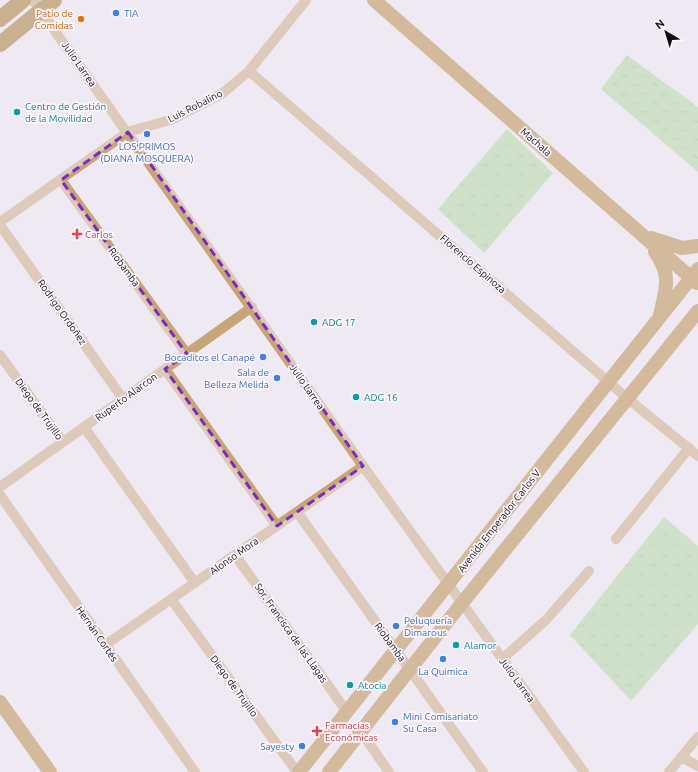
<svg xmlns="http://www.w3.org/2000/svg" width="698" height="772" font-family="Ubuntu,sans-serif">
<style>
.forest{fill:url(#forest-crowns)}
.park{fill:url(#park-tufts)}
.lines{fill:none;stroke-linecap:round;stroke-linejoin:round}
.street{stroke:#c8a577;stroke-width:10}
.secondary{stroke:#b48135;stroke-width:14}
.primary{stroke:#9c6b18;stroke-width:16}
.marked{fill:none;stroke:#7b2cbf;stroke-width:3;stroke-dasharray:8 5;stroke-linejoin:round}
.shop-dot{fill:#3f7fe0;stroke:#fcf7ff;stroke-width:1.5}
.food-dot{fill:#e8710a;stroke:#fcf7ff;stroke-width:1.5}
.culture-dot{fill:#0f9aa8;stroke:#fcf7ff;stroke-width:1.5}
.health-dot{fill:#e0444e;stroke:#fcf7ff;stroke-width:1.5}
.labels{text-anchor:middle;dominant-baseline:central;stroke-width:3.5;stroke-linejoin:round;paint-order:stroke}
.food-label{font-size:10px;fill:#c56008;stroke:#fcf7ff;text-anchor:end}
.shop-label{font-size:10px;fill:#366cbe;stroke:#fcf7ff;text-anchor:start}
.street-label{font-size:10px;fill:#110f12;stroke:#fcf7ff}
.culture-label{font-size:10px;fill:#0d838f;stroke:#fcf7ff;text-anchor:start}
.health-label{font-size:10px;fill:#be3a42;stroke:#fcf7ff;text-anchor:start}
</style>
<defs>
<pattern id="forest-crowns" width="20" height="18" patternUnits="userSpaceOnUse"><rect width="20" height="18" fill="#a9d998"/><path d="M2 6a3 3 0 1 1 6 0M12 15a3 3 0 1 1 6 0" fill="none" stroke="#90b982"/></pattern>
<pattern id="park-tufts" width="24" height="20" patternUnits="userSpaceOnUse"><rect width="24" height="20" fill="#a9d998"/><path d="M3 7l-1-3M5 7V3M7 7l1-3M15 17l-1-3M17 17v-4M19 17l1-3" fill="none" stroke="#90b982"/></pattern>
</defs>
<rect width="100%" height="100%" fill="#eee9f2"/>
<path class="forest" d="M627,55L698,107V172L601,89Z"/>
<path class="park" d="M507,129L553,173L484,253L438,209Z
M664,517L698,546V624L631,701L570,635Z"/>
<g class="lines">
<path class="street" d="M33,0L363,466L584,772
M249,71L627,398L698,456
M61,180L187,354
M0,222L128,132L173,119L223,93L249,71L306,0
M0,225L123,399
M0,355L63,442
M165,369L277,526
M84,427L195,583
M0,487L252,307
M0,495L195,772
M297,512L483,772
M616,539L689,448
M235,555L347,712
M171,599L297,772
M105,645L363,466
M502,659L546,620L589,571
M361,732L389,772
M681,757L698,766
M669,772L698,737"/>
<path class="secondary" d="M374,0L697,283
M651,238L682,248L698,246
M655,252C672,276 666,288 660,315
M0,702L50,772
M299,772L698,269
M329,772L462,603L698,311"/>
<path class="primary" d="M0,19L23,0
M0,44L54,0"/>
</g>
<path d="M0 0H698V772H0ZM128,132L363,466L277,526L165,369L187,354L61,180Z" fill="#eee9f2" fill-opacity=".55" fill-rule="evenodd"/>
<path class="marked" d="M128,132L363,466L277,526L165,369L187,354L61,180Z"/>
<g class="shop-dot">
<circle cx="116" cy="13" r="4"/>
<circle cx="147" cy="134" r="4"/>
<circle cx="263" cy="357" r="4"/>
<circle cx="277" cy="378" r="4"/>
<circle cx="396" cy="626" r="4"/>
<circle cx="443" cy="659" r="4"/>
<circle cx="395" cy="722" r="4"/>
<circle cx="302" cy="746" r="4"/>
</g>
<circle class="food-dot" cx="81" cy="19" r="4"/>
<g class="culture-dot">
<circle cx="17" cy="112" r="4"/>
<circle cx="314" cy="322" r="4"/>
<circle cx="356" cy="397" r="4"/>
<circle cx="456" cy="645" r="4"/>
<circle cx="350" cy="685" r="4"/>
</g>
<g class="health-dot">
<path d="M75 228h4v4h4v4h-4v4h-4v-4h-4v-4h4z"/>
<path d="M315 725h4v4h4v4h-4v4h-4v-4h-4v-4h4z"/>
</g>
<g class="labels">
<g class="food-label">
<text x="73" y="13">Patio de<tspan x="73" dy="12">Comidas</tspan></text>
</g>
<g class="shop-label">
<text x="124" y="13">TIA</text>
<text x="147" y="146" text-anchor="middle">LOS PRIMOS<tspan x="147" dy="12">(DIANA MOSQUERA)</tspan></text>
<text x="255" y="357" text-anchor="end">Bocaditos el Canapé</text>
<text x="269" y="372" text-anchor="end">Sala de<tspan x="269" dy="12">Belleza Melida</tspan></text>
<text x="404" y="620">Peluquería<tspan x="404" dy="12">Dimarous</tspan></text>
<text x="443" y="671" text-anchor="middle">La Quimica</text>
<text x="403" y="716">Mini Comisariato<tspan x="403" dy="12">Su Casa</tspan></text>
<text x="294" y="746" text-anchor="end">Sayesty</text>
</g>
<g class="street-label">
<text transform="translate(79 64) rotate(55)">Julio Larrea</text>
<text transform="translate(195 106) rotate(-27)">Luis Robalino</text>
<text transform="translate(536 142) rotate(41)">Machala</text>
<text transform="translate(473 264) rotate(41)">Florencio Espinoza</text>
<text transform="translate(124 267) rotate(54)">Riobamba</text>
<text transform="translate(62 312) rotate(55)">Rodrigo Ordoñez</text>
<text transform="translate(307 387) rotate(55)">Julio Larrea</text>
<text transform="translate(126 397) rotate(-36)">Ruperto Alarcon</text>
<text transform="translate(39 409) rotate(54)">Diego de Trujillo</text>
<text transform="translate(499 521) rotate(-52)">Avenida Emperador Carlos V</text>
<text transform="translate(234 556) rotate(-35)">Alonso Mora</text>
<text transform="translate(291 633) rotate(55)">Sor. Francisca de las Llagas</text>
<text transform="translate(97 634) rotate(55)">Hernán Cortés</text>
<text transform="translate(390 642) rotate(54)">Riobamba</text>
<text transform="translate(517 680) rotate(54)">Julio Larrea</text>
<text transform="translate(234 686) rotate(54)">Diego de Trujillo</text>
</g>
<g class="culture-label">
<text x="25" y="106">Centro de Gestión<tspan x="25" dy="12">de la Movilidad</tspan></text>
<text x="322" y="322">ADG 17</text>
<text x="364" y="397">ADG 16</text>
<text x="464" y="645">Alamor</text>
<text x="358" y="685">Atocia</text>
</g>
<g class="health-label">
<text x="85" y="234">Carlos</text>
<text x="325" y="725">Farmacias<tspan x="325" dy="12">Económicas</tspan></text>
</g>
</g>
<g transform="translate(666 32) rotate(322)" stroke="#fcf7ff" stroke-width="3" paint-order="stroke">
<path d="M0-3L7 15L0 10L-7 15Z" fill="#110f12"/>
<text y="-6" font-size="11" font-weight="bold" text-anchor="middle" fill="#110f12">N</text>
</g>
</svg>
